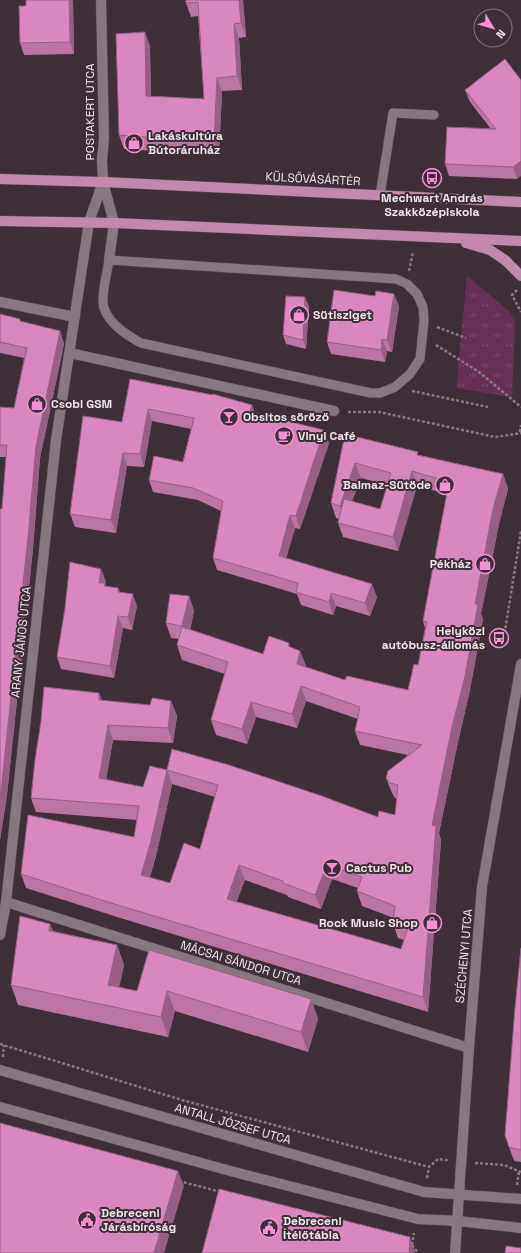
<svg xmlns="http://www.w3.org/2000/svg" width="521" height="1253" font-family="'Space Grotesk',sans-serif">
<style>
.park{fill:url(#park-tufts)}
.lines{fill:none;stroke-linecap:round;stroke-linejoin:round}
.lane-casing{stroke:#5a4c55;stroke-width:10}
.street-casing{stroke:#5a4c55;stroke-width:11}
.secondary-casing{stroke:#5a4c55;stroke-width:11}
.primary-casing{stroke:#5a4c55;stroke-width:11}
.path{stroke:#887a82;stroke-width:2.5;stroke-dasharray:3 2;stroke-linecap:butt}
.lane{stroke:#887681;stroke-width:9}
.street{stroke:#887681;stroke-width:10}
.secondary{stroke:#887681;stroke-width:10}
.primary{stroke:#c289af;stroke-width:10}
.wall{fill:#ba75a3;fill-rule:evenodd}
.shaded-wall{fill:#975f85}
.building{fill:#d888be;stroke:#975f85;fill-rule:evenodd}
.labels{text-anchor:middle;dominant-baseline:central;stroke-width:4;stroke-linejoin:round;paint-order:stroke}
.street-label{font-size:12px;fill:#efe4ea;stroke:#3f2f39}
.poi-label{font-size:12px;font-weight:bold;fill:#efe4ea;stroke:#3f2f39;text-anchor:start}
</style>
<defs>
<pattern id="park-tufts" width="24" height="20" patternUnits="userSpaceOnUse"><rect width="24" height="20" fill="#653155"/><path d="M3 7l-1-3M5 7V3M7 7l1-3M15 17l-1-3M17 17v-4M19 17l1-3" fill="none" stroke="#7b4f6e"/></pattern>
</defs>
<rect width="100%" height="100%" fill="#3f2f39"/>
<path class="park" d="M467,276L509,311L514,320L515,325L512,397L456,388Z"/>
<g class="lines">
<g class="lane-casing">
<path id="lane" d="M380,195L393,113L434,115
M109,260L396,279L407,284L417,294L423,307L424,321L420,359L410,374L395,387L380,393H371L141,343C126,335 102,319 103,300C103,287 107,273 109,260Z"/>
</g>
<g class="street-casing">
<path id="street" d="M103,182L114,223L109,260
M0,302L75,317
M70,353L334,411
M6,902L469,1048
M0,935L6,902L56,440L89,222L103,182L102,160L104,139L101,0"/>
</g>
<g class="secondary-casing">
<path id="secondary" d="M0,1070L424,1192L521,1199
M0,1107L234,1172L418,1219L458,1221L521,1228
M455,1253L469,1048L482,887L521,664"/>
</g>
<g class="primary-casing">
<path id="primary" d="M0,179L103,182L521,202
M0,221L114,223L521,241
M466,243L490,250L505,260L521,276"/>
</g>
<path class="path" d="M409,271L413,252
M517,290L512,295L521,312
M437,327L466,338
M436,345L479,372L521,407
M412,391L488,407
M348,412H379L495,437L521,433
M520,432L521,425
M503,643L521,531
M0,1044L182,1100L429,1167
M3,1057L4,1045
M475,1163L504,1165L521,1172
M427,1178L429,1167L438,1159L448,1160
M179,1181L221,1192
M517,1185L519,1172
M412,1245L418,1253
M412,1245L414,1233"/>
<use href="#lane" class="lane"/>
<use href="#street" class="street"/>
<use href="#secondary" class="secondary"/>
<use href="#primary" class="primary"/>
</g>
<path class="wall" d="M73,0L74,54L24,55L20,43L26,6Z
M186,0H243L246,37L239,38L242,90L222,91L219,155L124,149L119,135L150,46L151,96L204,99L198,16L191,17L186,3Z
M521,80L517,179L449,176L445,164L491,129L470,102L465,90Z
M309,306L306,349L286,344L283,335Z
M399,306L392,352L387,351L385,362L331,354L327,342Z
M0,314L21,322L60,331L64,344L40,458L33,549L7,795L0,840V509H2L6,457H0V407L14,408L24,358L0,353Z
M130,379L255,413L329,443L300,529L295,528L286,559L377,597L370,616L336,606L333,615L301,605L297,594L217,570L213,558L221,511L198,500L153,492L149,480L183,462L191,429L152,421L144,467L127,466L116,533L75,527L70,514L122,422Z
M345,434L419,455L503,474L508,489L499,524L481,614L483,619L470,690L458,742L439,833L441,840L428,1012L114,916L26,888L21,874L134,837L137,820L36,812L31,798L99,693L102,701L150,705L171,701L177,716L173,743L113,740L106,780L143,787L167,770L378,817L395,815L397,798H395L392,793L386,778L408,755L360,745L355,731L358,719L306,701L297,728L256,717L247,744L216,735L211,720L225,674L182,660L177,645L179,639L171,638L166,623L189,596L194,611L190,629L263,654L289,643L290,647L300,651L306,666L305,667L345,680L408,690L418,665L425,628L423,621L447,494L417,486L398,551L343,537L338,523L339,519L336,518L331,503ZM361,478L388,485L380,509L352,501ZM172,784L215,797L200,849L170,883L150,877L156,856ZM332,879L358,888L357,891L362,906L394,918L393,923L398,938L404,940L401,949L236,902L245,880L287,895L288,897L321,909Z
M106,581L105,585L106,586L118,588L120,592L137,606L132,630L123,628L114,678L61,669L57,657Z
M50,924L53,931L117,945L124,965L119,987L137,991L149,950L311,999L318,1019L308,1052L175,1011L168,1037L18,1005L11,985Z
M521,948V1162L514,1161L509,1147Z"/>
<path class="shaded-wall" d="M69,0H73L74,54L70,42Z
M239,0H243L246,37L241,23Z
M234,24L239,38L242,90L237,76Z
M145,32L150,46L151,109L146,96Z
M217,78L222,91L219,155L214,142Z
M521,161V176L517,179L513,167Z
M394,294L399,306L392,352L387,340Z
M305,297L309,306L306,349L303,340Z
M60,331L64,344L40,458L33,549L7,795L0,840V798L36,446Z
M382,339L387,351L385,362L381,350Z
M252,405L257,418L250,412Z
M148,409L152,421L144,467L140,454Z
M324,430L329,443L300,529L296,516Z
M123,453L127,466L116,533L111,520Z
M355,463L361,478L345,520L340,506Z
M412,471L417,486L398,551L393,537Z
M503,474L508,489L499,524L481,614L483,619L470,690L458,742L439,833L441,840L428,1012L423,997L432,825L493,509Z
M290,515L295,528L283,569L279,556Z
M101,569L106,581L105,585L109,596L99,583Z
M372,584L377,597L370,616L365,603Z
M331,593L336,606L333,615L329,602Z
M133,594L137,606L132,630L128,617Z
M189,596L194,611L188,641L182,626Z
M118,616L123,628L114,678L110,666Z
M300,651L306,666L302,678L297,664Z
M301,686L306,701L297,728L292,714Z
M99,693L105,708L99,700Z
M171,701L177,716L173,743L168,728Z
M251,702L256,717L247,744L242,729Z
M108,725L113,740L104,793L99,778Z
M167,770L172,784L156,856L146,889L141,875Z
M239,865L245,880L232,914L227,899Z
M327,865L332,879L321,909L315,895Z
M50,924L57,944L49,931Z
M117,945L124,965L115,1005L108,985Z
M167,991L175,1011L168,1037L161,1017Z
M311,999L318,1019L308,1052L301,1032Z
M178,1171L184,1186L164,1253H154Z
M410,1237L415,1252V1253H409Z"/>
<path class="building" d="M26,0H69L70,42L20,43L19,6H26Z
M186,0H239L241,23L234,24L237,76L217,78L214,142L119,135L116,34L145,32L146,96L204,99L198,2L186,3Z
M505,59L521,80V161L513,167L445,164L447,127L496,129L465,90Z
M334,290L375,296L376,291L394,294L387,340L382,339L381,350L327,342Z
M286,296L305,297L303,340L283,335Z
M0,314L20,319V321L60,331L36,446L28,537L2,782L0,798V509H2L7,445H0V407L14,408L27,348L0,342Z
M130,379L213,395V394L252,405L250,412L324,430L296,516L290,515L279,556L372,584L365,603L331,593L329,602L296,592L298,583L213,558L223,501L193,488L149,480L154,456L183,462L194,418L148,409L140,454L123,453L111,520L70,514L83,416L122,422Z
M345,434L418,452L417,455L503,474L493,509L475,604H478L465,676L452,727L432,825L436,826L423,997L108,902L21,874L28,815L134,837L139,806L31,798L35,760L41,721L44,687L99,693V700L150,705L152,698L171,701L168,728L108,725L99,778L143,787L150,766L167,770L172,749L229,765L319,795L378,817L379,811L395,815L398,785L390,783L386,778L388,771L422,745L355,731L360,707L301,686L292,714L251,702L242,729L211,720L228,662L177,645L182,627L263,654L269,636L289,643L288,646L300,651L297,664L345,680L347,676L408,690L414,664L418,665L427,622L423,621L449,482L412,471L393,537L338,523L344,499L380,509L391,473L355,463L340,506L331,503ZM167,770L218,785L200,849L184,843L170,883L141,875L151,841ZM239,865L283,881V883L315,895L327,865L362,877L357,891L395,906L393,923L408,928L401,949L227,899Z
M70,562L101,569L99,583H105L104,586L118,588V592L133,594L128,617L118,616L110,666L57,657L65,608Z
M170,594L189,596L182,626L166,623Z
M20,916L50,924L49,931L117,945L108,985L137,991L149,950L311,999L301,1032L167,991L161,1017L11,985Z
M521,948V1150L509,1147L505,1135L515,1008Z
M0,1123L178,1171L154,1253H0Z
M219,1189L410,1237L409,1253H202Z
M506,1246L521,1248V1253H505Z"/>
<defs>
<g id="shop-ring" transform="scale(1)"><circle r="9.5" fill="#3f2f39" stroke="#f491d4" stroke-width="1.5"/><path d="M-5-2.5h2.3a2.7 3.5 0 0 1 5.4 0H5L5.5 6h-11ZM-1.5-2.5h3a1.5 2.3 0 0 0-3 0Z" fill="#f491d4"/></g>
<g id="bus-ring" transform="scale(1)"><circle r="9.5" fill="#3f2f39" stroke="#f491d4" stroke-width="1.5"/><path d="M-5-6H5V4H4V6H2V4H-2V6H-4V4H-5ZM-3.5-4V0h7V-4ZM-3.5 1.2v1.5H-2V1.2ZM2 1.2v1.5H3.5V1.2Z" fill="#f491d4"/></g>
<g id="bar-ring" transform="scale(1)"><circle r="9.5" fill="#3f2f39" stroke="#f491d4" stroke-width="1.5"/><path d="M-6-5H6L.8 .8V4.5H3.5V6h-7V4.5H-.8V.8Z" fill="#f491d4"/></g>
<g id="cafe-ring" transform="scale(1)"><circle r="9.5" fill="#3f2f39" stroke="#f491d4" stroke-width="1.5"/><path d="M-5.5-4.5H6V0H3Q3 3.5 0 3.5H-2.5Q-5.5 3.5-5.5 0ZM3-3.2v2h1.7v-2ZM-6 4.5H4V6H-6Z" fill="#f491d4"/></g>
<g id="civic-ring" transform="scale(1)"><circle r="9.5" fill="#3f2f39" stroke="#f491d4" stroke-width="1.5"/><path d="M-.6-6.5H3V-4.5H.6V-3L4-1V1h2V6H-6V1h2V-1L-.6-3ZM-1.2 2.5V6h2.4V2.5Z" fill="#f491d4"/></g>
</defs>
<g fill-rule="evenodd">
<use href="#shop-ring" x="134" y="143"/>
<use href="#bus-ring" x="432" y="178"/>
<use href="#shop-ring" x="299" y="315"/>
<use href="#shop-ring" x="37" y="404"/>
<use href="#bar-ring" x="229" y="417"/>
<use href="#cafe-ring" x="284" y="436"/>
<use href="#shop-ring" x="445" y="485"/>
<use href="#shop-ring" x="485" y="564"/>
<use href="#bus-ring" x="499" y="638"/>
<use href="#bar-ring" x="332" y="868"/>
<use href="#shop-ring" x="432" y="923"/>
<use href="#civic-ring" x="87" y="1220"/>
<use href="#civic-ring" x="269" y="1228"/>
</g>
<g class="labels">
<g class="street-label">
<text transform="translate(90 112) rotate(-90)">POSTAKERT UTCA</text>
<text transform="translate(313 179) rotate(3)">KÜLSŐVÁSÁRTÉR</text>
<text transform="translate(21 642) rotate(-84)">ARANY JÁNOS UTCA</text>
<text transform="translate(464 956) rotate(-85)">SZÉCHENYI UTCA</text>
<text transform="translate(241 963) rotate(17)">MÁCSAI SÁNDOR UTCA</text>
<text transform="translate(233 1124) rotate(16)">ANTALL JÓZSEF UTCA</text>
</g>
<g class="poi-label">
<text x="148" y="136">Lakáskultúra<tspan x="148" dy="14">Bútoráruház</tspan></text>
<text x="432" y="198" text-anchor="middle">Mechwart András<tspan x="432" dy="14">Szakközépiskola</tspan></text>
<text x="313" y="315">Sütisziget</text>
<text x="51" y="404">Csobi GSM</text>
<text x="243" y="417">Obsitos söröző</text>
<text x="298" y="436">Vinyl Café</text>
<text x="431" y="485" text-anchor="end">Balmaz-Sütöde</text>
<text x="471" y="564" text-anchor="end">Pékház</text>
<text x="485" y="631" text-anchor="end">Helyközi<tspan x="485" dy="14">autóbusz-állomás</tspan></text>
<text x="346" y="868">Cactus Pub</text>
<text x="418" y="923" text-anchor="end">Rock Music Shop</text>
<text x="101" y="1213">Debreceni<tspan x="101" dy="14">Járásbíróság</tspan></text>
<text x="283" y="1221">Debreceni<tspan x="283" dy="14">Ítélőtábla</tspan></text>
</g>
</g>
<g transform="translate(493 28) rotate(128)"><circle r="19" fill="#3f2f39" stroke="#857780"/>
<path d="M0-3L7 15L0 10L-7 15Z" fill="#f491d4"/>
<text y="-6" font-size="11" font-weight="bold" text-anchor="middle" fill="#efe4ea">N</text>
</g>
</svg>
